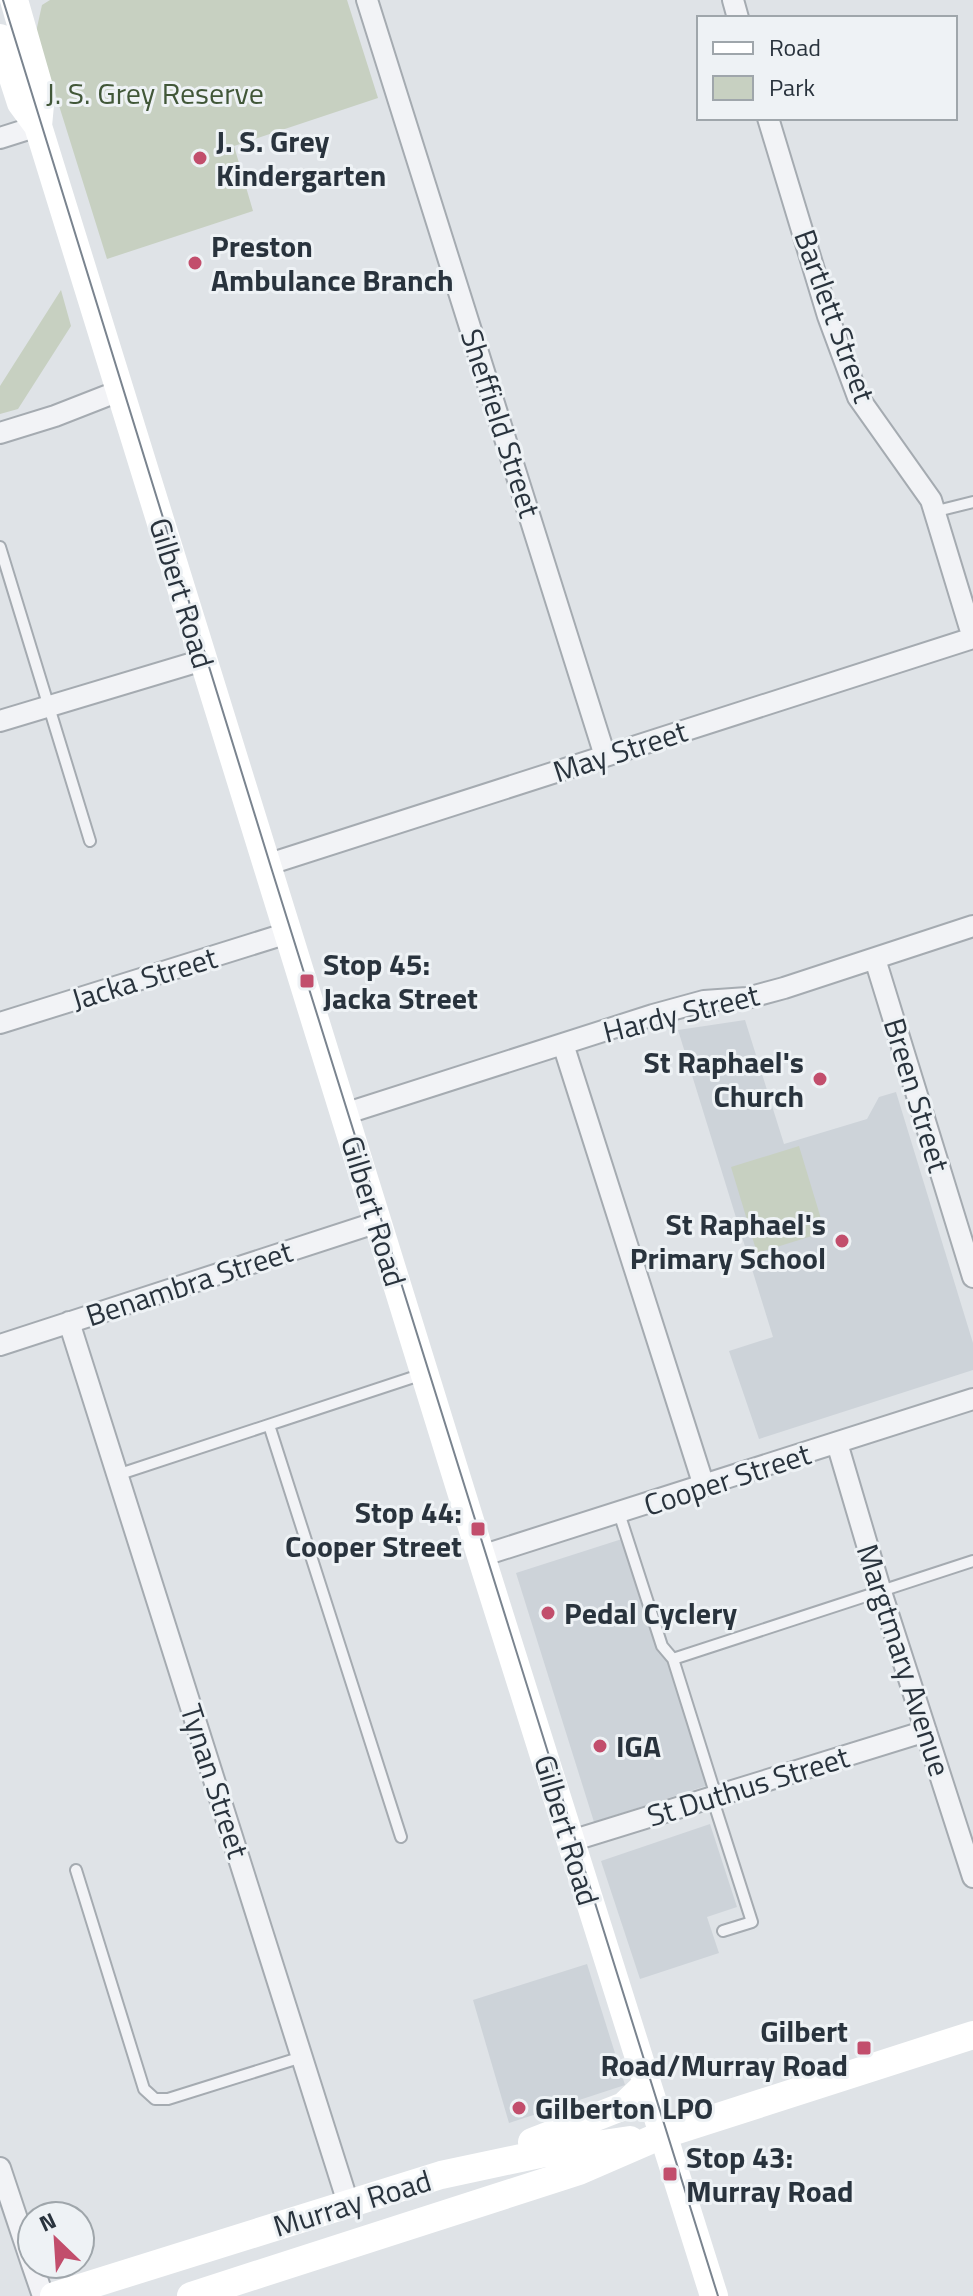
<svg xmlns="http://www.w3.org/2000/svg" width="973" height="2296" font-family="'Titillium Web',sans-serif">
<style>
.built{fill:#cdd3d9}
.green{fill:#c7d0c1}
.lines{fill:none;stroke-linecap:round;stroke-linejoin:round}
.lane-casing{stroke:#a5abb1;stroke-width:14}
.street-casing{stroke:#a5abb1;stroke-width:24}
.lane{stroke:#f2f3f6;stroke-width:10}
.street{stroke:#f2f3f6;stroke-width:20}
.secondary{stroke:#fff;stroke-width:28}
.tram{stroke:#7a848f;stroke-width:2}
.poi-dot{fill:#c24e6c;stroke:#eef2f5;stroke-width:3}
.labels{text-anchor:middle;dominant-baseline:central;stroke-width:6;stroke-linejoin:round;paint-order:stroke}
.park-label{font-size:30px;fill:#415738;stroke:#eef2f5}
.poi-label{font-size:30px;font-weight:bold;fill:#29333d;stroke:#eef2f5;text-anchor:start}
.street-label{font-size:30px;fill:#29333d;stroke:#eef2f5}
</style>
<rect width="100%" height="100%" fill="#dfe3e7"/>
<path class="built" d="M745,1020L784,1144L867,1119L879,1097L896,1092L973,1343V1370L759,1439L729,1351L773,1337L678,1030Z
M622,1539L642,1606L653,1602L679,1695L715,1783L594,1822L516,1573Z
M710,1824L737,1907L707,1917L719,1953L640,1979L601,1861Z
M587,1964L625,2085L509,2123L473,2000Z"/>
<path class="green" d="M50,0H347L378,98L234,146L253,211L107,259L36,32L42,5Z
M61,290L71,326L18,409L0,414V386Z
M799,1146L825,1232L757,1253L731,1167Z"/>
<g class="lines">
<g class="lane-casing">
<path id="lane" d="M933,512L973,502
M0,547L90,841
M269,1425L401,1837
M117,1475L423,1374
M619,1513L662,1646L673,1659L716,1796
M673,1659L973,1561
M712,1797L752,1922L723,1931
M76,1870L144,2089L155,2099H168L302,2057"/>
</g>
<g class="street-casing">
<path id="street" d="M367,0L605,756
M733,0L738,18
M768,118L828,316L858,397L931,500L973,638
M0,138L38,126
M0,433L55,416L119,391
M0,721L203,660
M266,865L973,638
M875,959L973,1277
M0,1023L288,933
M563,1044L704,1486
M344,1114L653,1015L704,1001L747,998L784,988L973,926
M69,1322L348,2203
M0,1345L378,1222
M837,1443L881,1592L973,1877
M481,1556L973,1399
M571,1841L926,1731
M0,2168L32,2264
M32,2264L43,2296"/>
</g>
<use href="#lane" class="lane"/>
<use href="#street" class="street"/>
<path class="secondary" d="M14,0L41,94L38,126
M0,38L21,103L38,126L481,1556L714,2296
M532,2142L624,2106L646,2085
M54,2296L441,2175L549,2152L630,2140
M191,2296L579,2171L662,2135L973,2035"/>
<path class="tram" d="M3,0L270,864L718,2296"/>
</g>
<g class="poi-dot">
<circle cx="200" cy="158" r="8"/>
<circle cx="195" cy="263" r="8"/>
<rect x="299" y="973" width="16" height="16" rx="4"/>
<circle cx="820" cy="1079" r="8"/>
<circle cx="842" cy="1241" r="8"/>
<rect x="470" y="1521" width="16" height="16" rx="4"/>
<circle cx="548" cy="1613" r="8"/>
<circle cx="600" cy="1746" r="8"/>
<rect x="856" y="2040" width="16" height="16" rx="4"/>
<circle cx="519" cy="2108" r="8"/>
<rect x="662" y="2166" width="16" height="16" rx="4"/>
</g>
<g class="labels">
<g class="park-label">
<text x="155" y="93">J. S. Grey Reserve</text>
</g>
<g class="poi-label">
<text x="216" y="141">J. S. Grey<tspan x="216" dy="34">Kindergarten</tspan></text>
<text x="211" y="246">Preston<tspan x="211" dy="34">Ambulance Branch</tspan></text>
<text x="323" y="964">Stop 45:<tspan x="323" dy="34">Jacka Street</tspan></text>
<text x="804" y="1062" text-anchor="end">St Raphael's<tspan x="804" dy="34">Church</tspan></text>
<text x="826" y="1224" text-anchor="end">St Raphael's<tspan x="826" dy="34">Primary School</tspan></text>
<text x="462" y="1512" text-anchor="end">Stop 44:<tspan x="462" dy="34">Cooper Street</tspan></text>
<text x="564" y="1613">Pedal Cyclery</text>
<text x="616" y="1746">IGA</text>
<text x="848" y="2031" text-anchor="end">Gilbert<tspan x="848" dy="34">Road/Murray Road</tspan></text>
<text x="535" y="2108">Gilberton LPO</text>
<text x="686" y="2157">Stop 43:<tspan x="686" dy="34">Murray Road</tspan></text>
</g>
<g class="street-label">
<text transform="translate(835 316) rotate(70)">Bartlett Street</text>
<text transform="translate(501 423) rotate(72)">Sheffield Street</text>
<text transform="translate(182 593) rotate(73)">Gilbert Road</text>
<text transform="translate(620 751) rotate(-18)">May Street</text>
<text transform="translate(144 978) rotate(-17)">Jacka Street</text>
<text transform="translate(681 1013) rotate(-14)">Hardy Street</text>
<text transform="translate(917 1095) rotate(73)">Breen Street</text>
<text transform="translate(374 1211) rotate(73)">Gilbert Road</text>
<text transform="translate(189 1283) rotate(-18)">Benambra Street</text>
<text transform="translate(727 1479) rotate(-18)">Cooper Street</text>
<text transform="translate(904 1660) rotate(72)">Margtmary Avenue</text>
<text transform="translate(215 1781) rotate(72)">Tynan Street</text>
<text transform="translate(748 1786) rotate(-17)">St Duthus Street</text>
<text transform="translate(567 1830) rotate(73)">Gilbert Road</text>
<text transform="translate(352 2203) rotate(-17)">Murray Road</text>
</g>
</g>
<rect x="697" y="16" width="260" height="104" fill="#eef2f5" stroke="#9fa6ab" stroke-width="2"/>
<rect x="713" y="42" width="40" height="12" fill="#ffffff" stroke="#9fa6ab" stroke-width="2"/>
<text x="769" y="56" font-size="24" fill="#29333d">Road</text>
<rect x="713" y="76" width="40" height="24" fill="#c7d0c1" stroke="#9fa6ab" stroke-width="2"/>
<text x="769" y="96" font-size="24" fill="#29333d">Park</text>
<g transform="translate(56 2240) rotate(335)"><circle r="38" fill="#eef2f5" stroke="#9fa6ab" stroke-width="2"/>
<path d="M0-6L14 30L0 20L-14 30Z" fill="#c24e6c"/>
<text y="-12" font-size="22" font-weight="bold" text-anchor="middle" fill="#29333d">N</text>
</g>
</svg>
